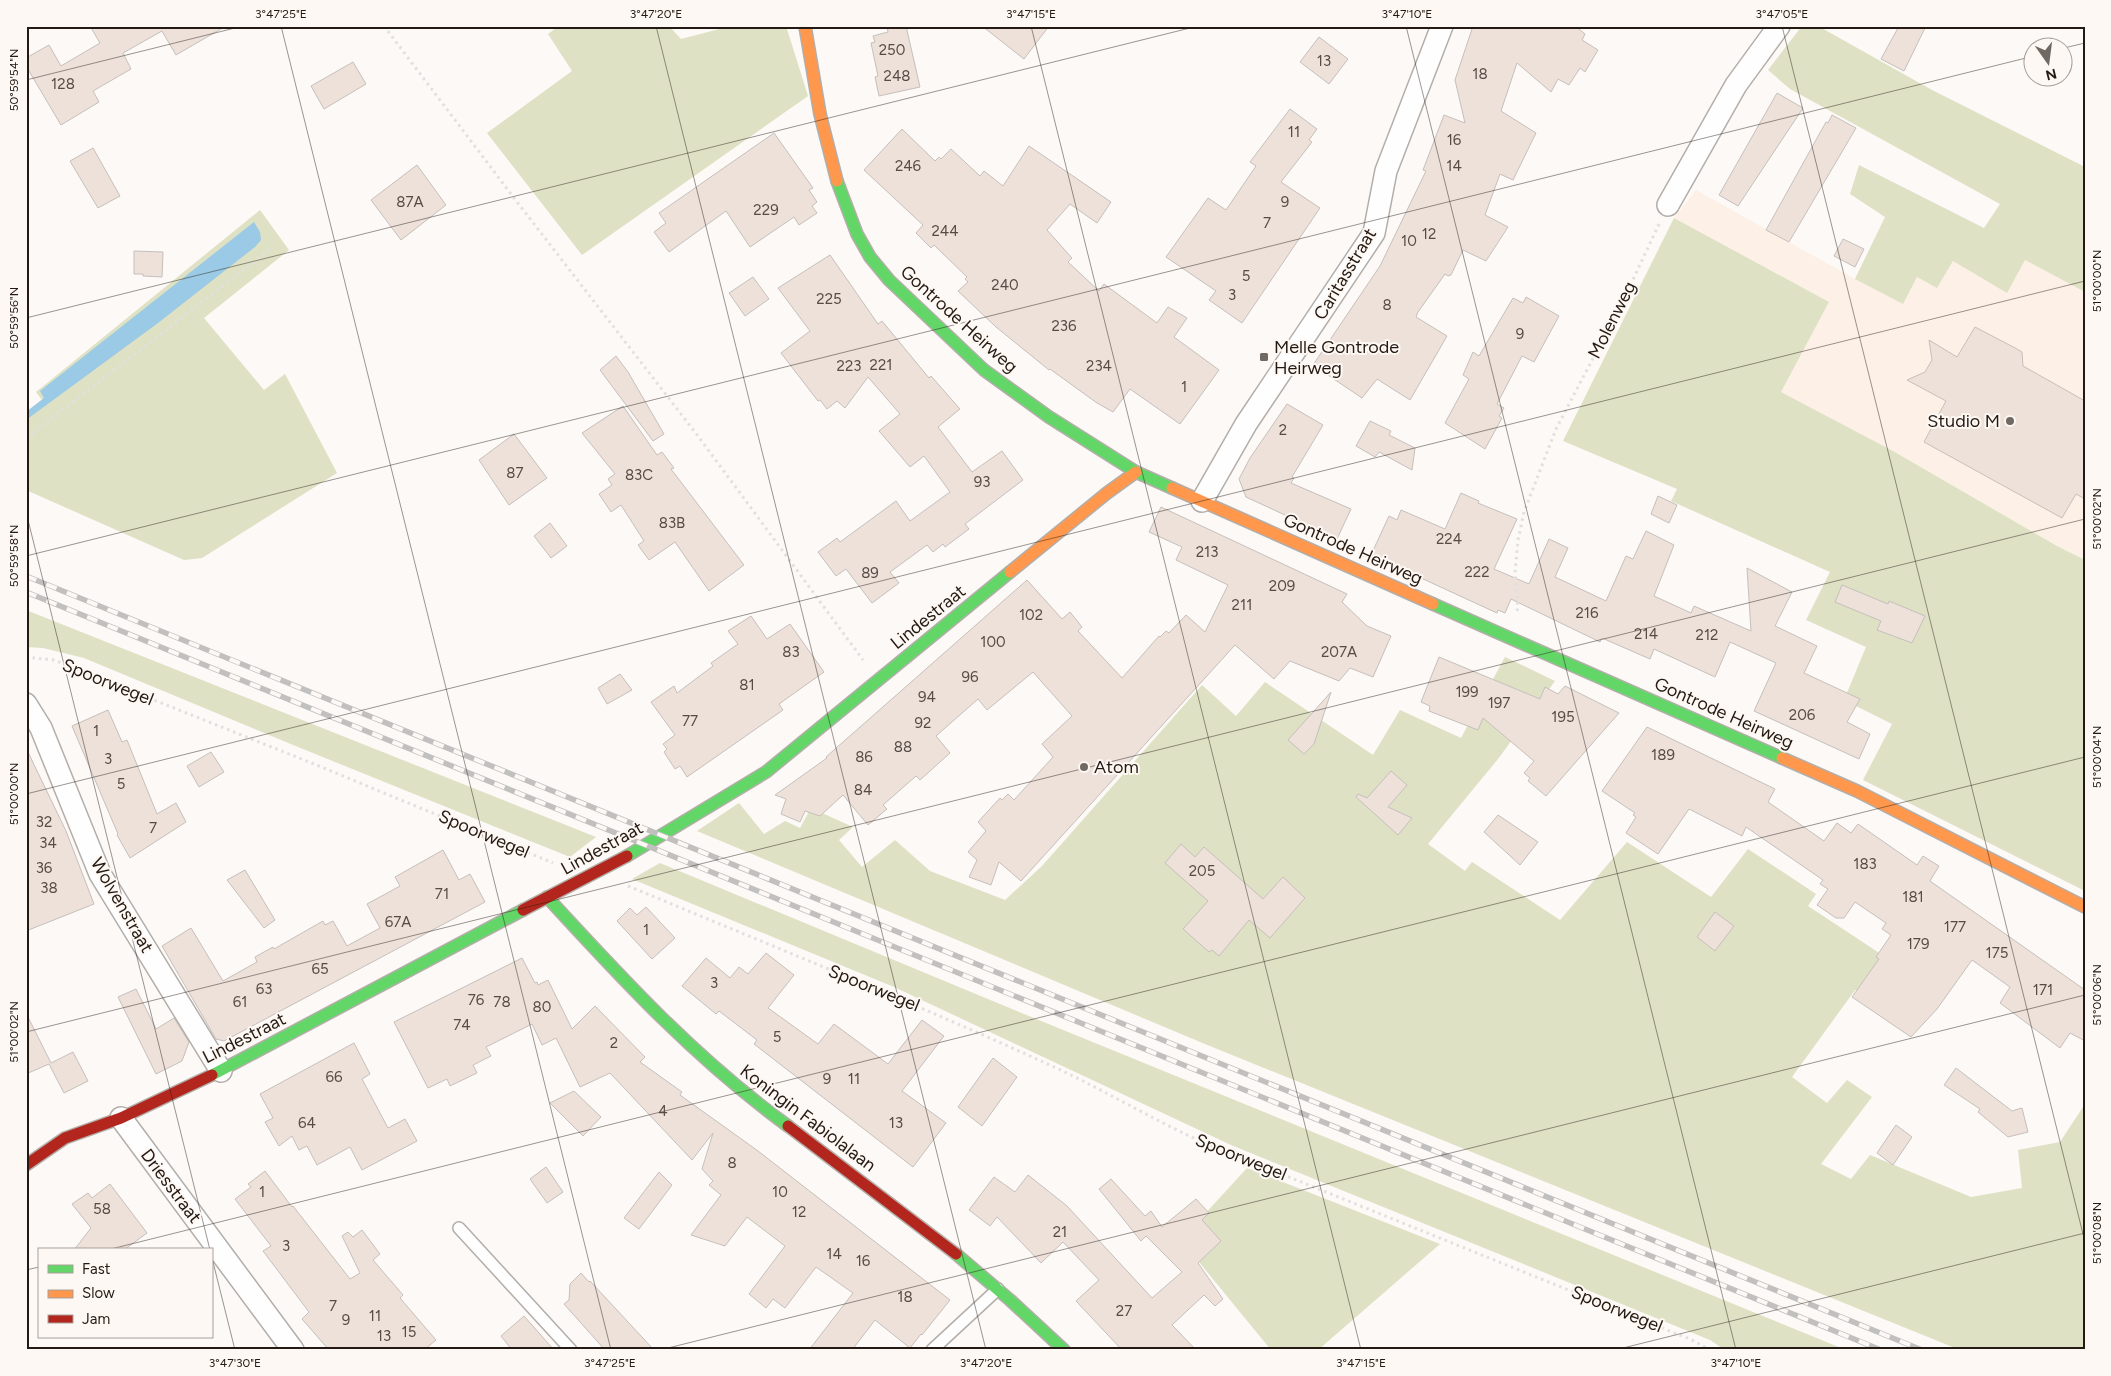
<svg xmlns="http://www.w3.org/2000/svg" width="2111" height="1376" font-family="Figtree,sans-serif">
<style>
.built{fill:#fdf0e6}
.green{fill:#dee1c4}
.water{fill:#9acae5}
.building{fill:#ede1da;stroke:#c6bfbb}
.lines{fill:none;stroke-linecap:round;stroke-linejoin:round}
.lane-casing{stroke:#b3aea9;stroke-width:14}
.street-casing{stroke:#b3aea9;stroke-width:24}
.fast-casing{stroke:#b3aea9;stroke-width:14}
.slow-casing{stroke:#b3aea9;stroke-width:14}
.jam-casing{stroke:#b3aea9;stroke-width:14}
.path{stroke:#e1e0df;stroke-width:3;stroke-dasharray:2.5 4;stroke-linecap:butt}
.lane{stroke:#fffefe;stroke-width:11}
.street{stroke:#fffefe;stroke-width:21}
.fast{stroke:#63d668;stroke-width:11}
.slow{stroke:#ff974d;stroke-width:11}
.jam{stroke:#b3261e;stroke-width:11}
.rail-casing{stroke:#c1c0bf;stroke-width:5.5}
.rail{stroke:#fef8f4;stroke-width:4;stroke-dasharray:11;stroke-linecap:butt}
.ticks{fill:none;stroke:#241a13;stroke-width:1;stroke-opacity:0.45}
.poi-dot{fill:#706862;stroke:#fef8f4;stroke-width:2}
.labels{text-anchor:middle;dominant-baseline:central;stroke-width:4;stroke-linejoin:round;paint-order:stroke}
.number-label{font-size:15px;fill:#564c45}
.street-label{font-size:18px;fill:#241a13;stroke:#fef8f4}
.poi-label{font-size:18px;fill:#241a13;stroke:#fef8f4;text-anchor:start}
.neatline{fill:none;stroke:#241a13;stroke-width:2}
.ticks-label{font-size:12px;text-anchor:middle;fill:#241a13}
</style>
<rect width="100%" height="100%" fill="#fcf9f6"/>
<path class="built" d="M1696,190L1855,279L1869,250L1937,288L1953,261L2025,260L2085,292V560L2057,546L1893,451L1781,392L1829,302L1674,218Z"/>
<path class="green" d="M559,26H669L681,39L731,26H786L808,96L582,255L487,133L572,71L548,34Z
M1802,26H1818L1932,90L2085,167V292L2025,260L2007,293L1953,261L1937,288L1917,277L1903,304L1855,279L1885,217L1850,194L1859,165L1984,228L2000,204L1790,89L1768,70Z
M260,210L289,250L204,318L264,390L285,374L337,473L202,558L184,560L26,490V412L42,400L36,392Z
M1674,218L1829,302L1781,392L1893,451L2057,546L2085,560V891L1863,780L1892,724L1844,700L1866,647L1806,620L1830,572L1671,501L1677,489L1563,441Z
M26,610L596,837L570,857L298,747L84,658L43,648L26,647Z
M1505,657L1555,681L1498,759L1428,844L1465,871L1472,862L1560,920L1627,842L1711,897L1748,849L1816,894L1808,906L1896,964L1873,990H1855L1792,1077L1827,1103L1847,1080L1872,1097L1821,1164L1851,1179L1870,1155L1971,1197L2022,1188L2018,1150L2060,1142L2085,1104V1350H1960L1205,1044L697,831L739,803L764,834L785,821L800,828L811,808L853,827L839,840L862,867L895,840L930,871L1005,900L1042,866L1202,685L1236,716L1265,682L1373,755L1400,710L1461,738Z
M660,863L1024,1014L1846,1350H1725L1710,1340L1231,1145L894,987L632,879Z
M1247,1168L1440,1244L1318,1350H1271L1181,1240Z"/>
<path class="water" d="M254,222L260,232L261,240L255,247L158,323L26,420V412L44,398L40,391Z"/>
<path class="building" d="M90,26H226L176,55L162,31L123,53L131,69L93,91L99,102L61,125L26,66V58L49,45L61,66L100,43Z
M887,26H906L920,87L879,96L875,77L878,76L871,43L875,42L873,36L888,32Z
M982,26H1049L1024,59Z
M1473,26H1575L1585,34L1582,40L1598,50L1585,72L1580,68L1569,85L1558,79L1551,92L1517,63L1501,111L1536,133L1513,180L1500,174L1485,215L1508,227L1486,261L1463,250L1451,275L1448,276L1445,274L1418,312L1416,317L1447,336L1410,400L1377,379L1362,398L1313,365L1380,266L1426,171L1423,170L1444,115L1465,123L1455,80Z
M1899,26H1926L1904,71L1881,59Z
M1319,37L1348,59L1329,84L1300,62Z
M353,62L366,84L324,109L311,86Z
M1777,93L1803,108L1738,206L1719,195Z
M1290,109L1317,129L1309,140L1312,142L1281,182L1320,208L1242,323L1209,300L1216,291L1166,257L1208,198L1226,210L1256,166L1250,162Z
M1832,115L1856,128L1789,242L1766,230L1826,122L1828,123Z
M902,129L935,161L939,157L941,159L951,149L980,176L984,171L1003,186L1029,146L1111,202L1097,223L1070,204L1047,230L1072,258L1068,262L1099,291L1104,284L1157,323L1168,307L1187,318L1174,337L1219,370L1180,424L1130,389L1113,412L1097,403L1050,369L1049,370L996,327L958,291L968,282L965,279L967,277L934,245L931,248L916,233L923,225L864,170Z
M774,133L813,188L809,190L817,202L812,206L817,213L799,225L794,217L750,247L726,211L669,252L654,232L666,223L659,213Z
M93,148L120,196L98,208L70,161Z
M417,165L446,205L401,240L371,200Z
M1843,239L1864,249L1855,267L1834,256Z
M134,251L163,252L162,277L143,276V274H134Z
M830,255L878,324L882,321L929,378L931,376L960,409L938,427L972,472L1002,451L1023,480L965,524L969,529L945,547L943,544L933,552L927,545L890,572L899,583L872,603L846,569L836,576L818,552L837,538L840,542L896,501L910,521L950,492L924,456L910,467L879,431L900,414L868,377L845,408L837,401L827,409L820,400L818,401L781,353L810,331L778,288Z
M753,277L769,299L745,316L729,293Z
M1526,297L1559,316L1534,362L1522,356L1497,404L1504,408L1499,416L1502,418L1485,449L1445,423L1469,379L1463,375L1473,352L1479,356L1513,298L1523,303Z
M1975,327L2017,349L2022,352L2023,366L2085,401V499L2076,494L2062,518L1924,442L1946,401L1907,380L1925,372L1932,360L1929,340L1957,357Z
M616,356L628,372L664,434L653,441L600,370Z
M1287,404L1323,425L1292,477L1294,478L1291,483L1351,509L1337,539L1246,497L1239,479L1250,458Z
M623,406L657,455L662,452L674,468L671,469L744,565L709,591L675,542L649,560L638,545L644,541L621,505L611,512L599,494L612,485L608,479L615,474L582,433Z
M1370,421L1391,431L1389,435L1415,448L1412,470L1379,452L1375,457L1356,446Z
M514,434L547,478L509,505L479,460Z
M1461,493L1479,501L1478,503L1517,519L1494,569L1529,584L1549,539L1568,548L1555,577L1606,601L1626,556L1633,559L1646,531L1674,545L1654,596L1691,613L1694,606L1751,631L1747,568L1792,592L1775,626L1817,646L1804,673L1860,699L1847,722L1870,734L1859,759L1754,711L1776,663L1730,642L1715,677L1654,649L1650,659L1602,638L1600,642L1511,599L1505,613L1498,610L1497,613L1371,555L1389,516L1397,520L1401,510L1445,529Z
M1658,496L1677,505L1669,523L1651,514Z
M1161,507L1347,594L1342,602L1367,626L1391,636L1373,677L1350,668L1339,681L1290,661L1274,679L1235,645L1021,881L999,862L991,885L969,877L977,860L968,852L986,831L978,822L1000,798L1002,800L1008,794L1014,800L1053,757L1042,744L1072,716L1033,672L987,710L978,699L936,736L950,753L920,780L916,776L883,805L887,809L868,825L843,795L820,816L805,811L800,822L781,814L786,799L775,795L827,758L826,757L1027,580L1062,619L1070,612L1082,627L1078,631L1122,678L1159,636L1160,637L1166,631L1169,633L1186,615L1205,632L1228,585L1176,560L1182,547L1149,532Z
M550,523L567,546L551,558L534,536Z
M1842,585L1888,604L1889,601L1925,616L1912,643L1877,630L1881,621L1835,602Z
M751,616L767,639L790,624L824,672L779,704L783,710L687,777L680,766L675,769L664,752L667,749L663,744L675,735L651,702L674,686L677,693L713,666L711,663L738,644L728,631Z
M1439,657L1540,699L1545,687L1558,694L1565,686L1619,713L1546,796L1528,781L1530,778L1524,773L1534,761L1483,718L1478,730L1429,711L1430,706L1421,702Z
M620,674L632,690L607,704L598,688Z
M1331,692L1314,744L1304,754L1288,740Z
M108,710L122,742L127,740L157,814L176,803L186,822L130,858L117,835L118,834L72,726Z
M1647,727L1775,789L1768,802L1824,841L1837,823L1851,833L1858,824L1917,865L1923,856L1939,866L1930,881L2085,990V1041L2070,1033L2060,1048L2000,1003L2010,987L1972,960L1937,1009L1911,1037L1852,997L1879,959L1876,957L1891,935L1882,929L1886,923L1855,902L1844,918H1836L1817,905L1828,889L1820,884L1823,880L1746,827L1742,836L1689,809L1658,854L1626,833L1636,817L1633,815L1635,813L1602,791Z
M26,748L66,831L94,904L26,931Z
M211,752L224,772L199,787L187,766Z
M1391,771L1407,785L1388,807L1412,818L1398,835L1356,797L1358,794L1367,798Z
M1498,815L1538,842L1520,865L1484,832Z
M1181,844L1195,857L1204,847L1263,899L1283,877L1305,898L1270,938L1249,920L1219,956L1212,950L1209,952L1183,929L1208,901L1165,863Z
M443,850L459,880L470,874L485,902L224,1041L216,1039L162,946L191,928L223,981L257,962L255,957L273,947L274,949L323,921L325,925L333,921L347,946L380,928L367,904L400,886L395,877Z
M245,870L275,920L264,928L227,880Z
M646,907L675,938L652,959L617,921L630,908L637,915Z
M1715,912L1734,926L1715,951L1697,937Z
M766,953L794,975L768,1008L818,1044L834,1024L888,1064L922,1020L944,1036L902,1091L946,1123L913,1167L754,1044L757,1040L719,1011L716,1014L682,986L706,958L730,978L739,967L748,974Z
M522,958L535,983L537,982L538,985L548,980L572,1029L595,1006L645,1057L640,1062L682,1092L680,1095L758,1151L950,1300L922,1335L921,1334L910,1348L875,1320L852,1350H809L853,1293L816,1267L785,1308L773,1299L766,1308L749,1294L785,1246L747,1217L725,1246L691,1235L721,1195L709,1185L713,1181L702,1169L713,1133L692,1160L610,1073L580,1087L556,1038L542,1045L532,1024L486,1047L491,1056L473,1065L477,1073L450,1086L447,1079L428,1088L394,1022Z
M136,989L156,1029L174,1018L189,1042L182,1061L156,1074L118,997Z
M26,1013L51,1063L73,1052L88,1081L64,1093L49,1064L26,1074Z
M354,1043L370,1074L362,1079L388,1128L405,1119L417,1141L362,1170L350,1147L317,1165L307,1146L299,1150L292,1136L279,1146L265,1122L273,1118L260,1094Z
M993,1058L1017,1077L982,1126L958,1107Z
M1956,1068L2012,1111L2022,1108L2028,1132L2008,1137L1978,1112L1980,1109L1944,1085Z
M574,1091L601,1117L583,1136L550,1103Z
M1896,1125L1912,1137L1893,1165L1877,1153Z
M546,1167L563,1192L547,1203L530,1179Z
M265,1171L292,1207L293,1206L350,1279L360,1273L342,1236L348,1232L353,1237L362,1230L380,1254L373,1260L403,1295L400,1298L436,1340L424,1350H329L302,1319L309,1312L263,1251L271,1246L235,1199L251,1187L248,1184Z
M659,1172L672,1185L639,1229L624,1218Z
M1028,1175L1067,1206L1152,1298L1182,1272L1146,1236L1141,1241L1099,1189L1111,1179L1145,1216L1151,1211L1162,1227L1196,1199L1209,1213L1202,1220L1221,1241L1198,1263L1223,1299L1215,1306L1204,1295L1172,1325L1196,1350H1122L1076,1301L1099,1280L1063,1242L1041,1263L997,1217L990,1226L969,1210L994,1177L1015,1192Z
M110,1184L147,1233L124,1250H74L91,1228L72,1204L88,1193L92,1198Z
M581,1273L589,1282L590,1281L654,1350H605L564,1304L569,1300L570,1284Z
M524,1316L554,1350H512L501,1336Z"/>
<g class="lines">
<g class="lane-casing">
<path id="lane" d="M459,1228L571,1350
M932,1350L998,1289"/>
</g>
<g class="street-casing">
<path id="street" d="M1668,205L1736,85L1779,26
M1202,501L1246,424L1374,233L1386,171L1442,26
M26,704L41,728L100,874L221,1071
M121,1118L293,1350"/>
</g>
<g class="fast-casing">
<path id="fast" d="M837,181L857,234L870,257L889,280L984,370L1049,417L1136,472L1172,488
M1433,604L1782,758
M627,856L766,772L1010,572
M547,897C624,981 696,1059 788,1126
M212,1075L523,910
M956,1254L1010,1300L1064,1350"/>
</g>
<g class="slow-casing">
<path id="slow" d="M805,26L820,114L837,181
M1172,488L1433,604
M1010,572L1107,493L1136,472
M1782,758L1857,791L2085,907"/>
</g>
<g class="jam-casing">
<path id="jam" d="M523,910L627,856
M788,1126L956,1254
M26,1165L65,1138L121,1118L212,1075"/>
</g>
<path class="path" d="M384,26L514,198L698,436L863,660
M26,438L272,248
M1517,611L1518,608L1515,573L1518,540L1524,512L1556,429L1624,299L1659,224
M26,657L54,660L314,764L553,863
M628,886C770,945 912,1002 1052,1066C1102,1089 1150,1118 1200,1141L1692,1340L1710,1350"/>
<use href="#lane" class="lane"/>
<use href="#street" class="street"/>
<use href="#fast" class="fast"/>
<use href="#slow" class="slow"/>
<use href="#jam" class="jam"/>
<g class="rail-casing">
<path id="rail" d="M26,576L1922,1350
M26,592L1881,1350"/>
</g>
<use href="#rail" class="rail"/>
</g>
<path class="ticks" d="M281,26L611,1350M656,26L986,1350M1031,26L1361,1350M1406,26L1736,1350M1782,26L2085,1242M2064,48L2085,43M26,80L243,26M26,318L1198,26M26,512L210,1250M26,556L2034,56M26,794L2085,281M26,1032L2085,519M107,1250L2085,757M211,1254L235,1350M26,1270L39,1267M660,1350L2085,995M1615,1350L2085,1233"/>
<g class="poi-dot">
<rect x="1259" y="352" width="10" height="10" rx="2.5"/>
<circle cx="2010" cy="421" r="5"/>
<circle cx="1084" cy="767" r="5"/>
</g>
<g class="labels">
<g class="number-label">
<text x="892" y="50">250</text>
<text x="1324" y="61">13</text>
<text x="1480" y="74">18</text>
<text x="897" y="76">248</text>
<text x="63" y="84">128</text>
<text x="1294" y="132">11</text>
<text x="1454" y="140">16</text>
<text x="908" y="166">246</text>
<text x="1454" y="166">14</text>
<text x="410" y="202">87A</text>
<text x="1285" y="202">9</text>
<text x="766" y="210">229</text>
<text x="1267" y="223">7</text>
<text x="945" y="231">244</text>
<text x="1429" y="234">12</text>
<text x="1409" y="241">10</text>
<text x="1246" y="276">5</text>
<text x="1005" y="285">240</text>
<text x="1232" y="295">3</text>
<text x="829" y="299">225</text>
<text x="1387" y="305">8</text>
<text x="1064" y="326">236</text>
<text x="1520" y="334">9</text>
<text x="881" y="365">221</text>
<text x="849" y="366">223</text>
<text x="1099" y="366">234</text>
<text x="1184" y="387">1</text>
<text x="1283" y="430">2</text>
<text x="515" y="473">87</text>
<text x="639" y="475">83C</text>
<text x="982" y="482">93</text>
<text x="672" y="523">83B</text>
<text x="1449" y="539">224</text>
<text x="1207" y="552">213</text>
<text x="1477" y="572">222</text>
<text x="870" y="573">89</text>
<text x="1282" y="586">209</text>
<text x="1242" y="605">211</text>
<text x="1587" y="613">216</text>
<text x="1031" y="615">102</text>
<text x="1646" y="634">214</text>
<text x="1707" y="635">212</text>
<text x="993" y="642">100</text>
<text x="791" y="652">83</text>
<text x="1339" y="652">207A</text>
<text x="970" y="677">96</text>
<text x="747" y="685">81</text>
<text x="1467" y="692">199</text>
<text x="927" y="697">94</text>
<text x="1499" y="703">197</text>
<text x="1802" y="715">206</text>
<text x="1563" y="717">195</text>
<text x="690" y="721">77</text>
<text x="923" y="723">92</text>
<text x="96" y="731">1</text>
<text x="903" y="747">88</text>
<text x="1663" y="755">189</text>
<text x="864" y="757">86</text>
<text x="108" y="759">3</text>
<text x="121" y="784">5</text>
<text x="863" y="790">84</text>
<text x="44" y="822">32</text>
<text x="153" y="828">7</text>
<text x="48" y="843">34</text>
<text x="1865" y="864">183</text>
<text x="44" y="868">36</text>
<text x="1202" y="871">205</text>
<text x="49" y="888">38</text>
<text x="442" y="894">71</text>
<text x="1913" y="897">181</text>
<text x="398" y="922">67A</text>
<text x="1955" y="927">177</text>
<text x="646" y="930">1</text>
<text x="1918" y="944">179</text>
<text x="1997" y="953">175</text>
<text x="320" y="969">65</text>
<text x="714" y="983">3</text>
<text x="264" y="989">63</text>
<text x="2043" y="990">171</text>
<text x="476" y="1000">76</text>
<text x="240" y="1002">61</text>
<text x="502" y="1002">78</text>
<text x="542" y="1007">80</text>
<text x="462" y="1025">74</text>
<text x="777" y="1037">5</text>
<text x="614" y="1043">2</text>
<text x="334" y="1077">66</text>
<text x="827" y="1079">9</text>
<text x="854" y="1079">11</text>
<text x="663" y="1111">4</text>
<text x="307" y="1123">64</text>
<text x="896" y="1123">13</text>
<text x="732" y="1163">8</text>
<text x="262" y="1192">1</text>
<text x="780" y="1192">10</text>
<text x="102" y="1209">58</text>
<text x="799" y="1212">12</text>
<text x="1060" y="1232">21</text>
<text x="286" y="1246">3</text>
<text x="834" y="1254">14</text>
<text x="863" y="1261">16</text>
<text x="905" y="1297">18</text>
<text x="333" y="1306">7</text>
<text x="1124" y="1311">27</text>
<text x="375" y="1316">11</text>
<text x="346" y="1320">9</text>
<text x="409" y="1332">15</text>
<text x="384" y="1336">13</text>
</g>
<g class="street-label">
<text transform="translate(1345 274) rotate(-59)">Caritasstraat</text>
<text transform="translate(959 319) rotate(42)">Gontrode Heirweg</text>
<text transform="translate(1612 320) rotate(-63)">Molenweg</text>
<text transform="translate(1353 549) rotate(24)">Gontrode Heirweg</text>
<text transform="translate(928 617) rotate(-39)">Lindestraat</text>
<text transform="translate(108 682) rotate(22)">Spoorwegel</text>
<text transform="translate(1724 713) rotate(24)">Gontrode Heirweg</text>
<text transform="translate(484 834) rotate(23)">Spoorwegel</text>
<text transform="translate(602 848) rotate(-29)">Lindestraat</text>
<text transform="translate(122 905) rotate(60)">Wolvenstraat</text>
<text transform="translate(874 988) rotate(22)">Spoorwegel</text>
<text transform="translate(244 1038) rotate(-27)">Lindestraat</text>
<text transform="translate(808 1118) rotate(37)">Koningin Fabiolalaan</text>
<text transform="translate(1241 1157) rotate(22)">Spoorwegel</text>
<text transform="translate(171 1186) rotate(53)">Driesstraat</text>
<text transform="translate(1617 1309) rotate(22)">Spoorwegel</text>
</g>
<g class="poi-label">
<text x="1274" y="347">Melle Gontrode<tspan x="1274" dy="21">Heirweg</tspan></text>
<text x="2000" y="421" text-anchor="end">Studio M</text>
<text x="1094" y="767">Atom</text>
</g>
</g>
<rect width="2111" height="1376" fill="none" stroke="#fef8f4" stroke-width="55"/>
<rect x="38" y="1248" width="175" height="90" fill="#fef8f4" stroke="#a79f9a"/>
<rect x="48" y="1265" width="25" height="8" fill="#63d668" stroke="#a79f9a"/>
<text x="82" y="1274" font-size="15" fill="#241a13">Fast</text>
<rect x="48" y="1290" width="25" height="8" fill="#ff974d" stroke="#a79f9a"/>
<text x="82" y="1298" font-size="15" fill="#241a13">Slow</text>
<rect x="48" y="1315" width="25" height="8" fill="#b3261e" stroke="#a79f9a"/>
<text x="82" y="1324" font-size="15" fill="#241a13">Jam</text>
<g transform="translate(2048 62) rotate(166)"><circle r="24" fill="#fef8f4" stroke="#a79f9a"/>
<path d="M0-4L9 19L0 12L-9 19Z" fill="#706862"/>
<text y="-8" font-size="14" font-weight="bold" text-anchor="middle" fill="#241a13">N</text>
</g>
<rect x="28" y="28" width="2056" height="1320" class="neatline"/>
<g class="ticks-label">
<text x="281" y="18">3°47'25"E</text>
<text x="656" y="18">3°47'20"E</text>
<text x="1031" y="18">3°47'15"E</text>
<text x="1407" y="18">3°47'10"E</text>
<text x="1782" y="18">3°47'05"E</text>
<text transform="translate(14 80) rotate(-90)" y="4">50°59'54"N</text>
<text transform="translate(2097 281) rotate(-90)" y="4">51°00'00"N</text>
<text transform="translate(14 318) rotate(-90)" y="4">50°59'56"N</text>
<text transform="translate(2097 519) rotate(-90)" y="4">51°00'02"N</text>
<text transform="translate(14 556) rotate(-90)" y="4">50°59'58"N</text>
<text transform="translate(2097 757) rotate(-90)" y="4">51°00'04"N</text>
<text transform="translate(14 794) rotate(-90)" y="4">51°00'00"N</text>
<text transform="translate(2097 995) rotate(-90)" y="4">51°00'06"N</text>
<text transform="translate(14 1032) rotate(-90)" y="4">51°00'02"N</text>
<text transform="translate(2097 1233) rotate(-90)" y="4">51°00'08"N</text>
<text x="235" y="1367">3°47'30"E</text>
<text x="610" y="1367">3°47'25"E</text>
<text x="986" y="1367">3°47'20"E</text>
<text x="1361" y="1367">3°47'15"E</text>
<text x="1736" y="1367">3°47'10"E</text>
</g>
</svg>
